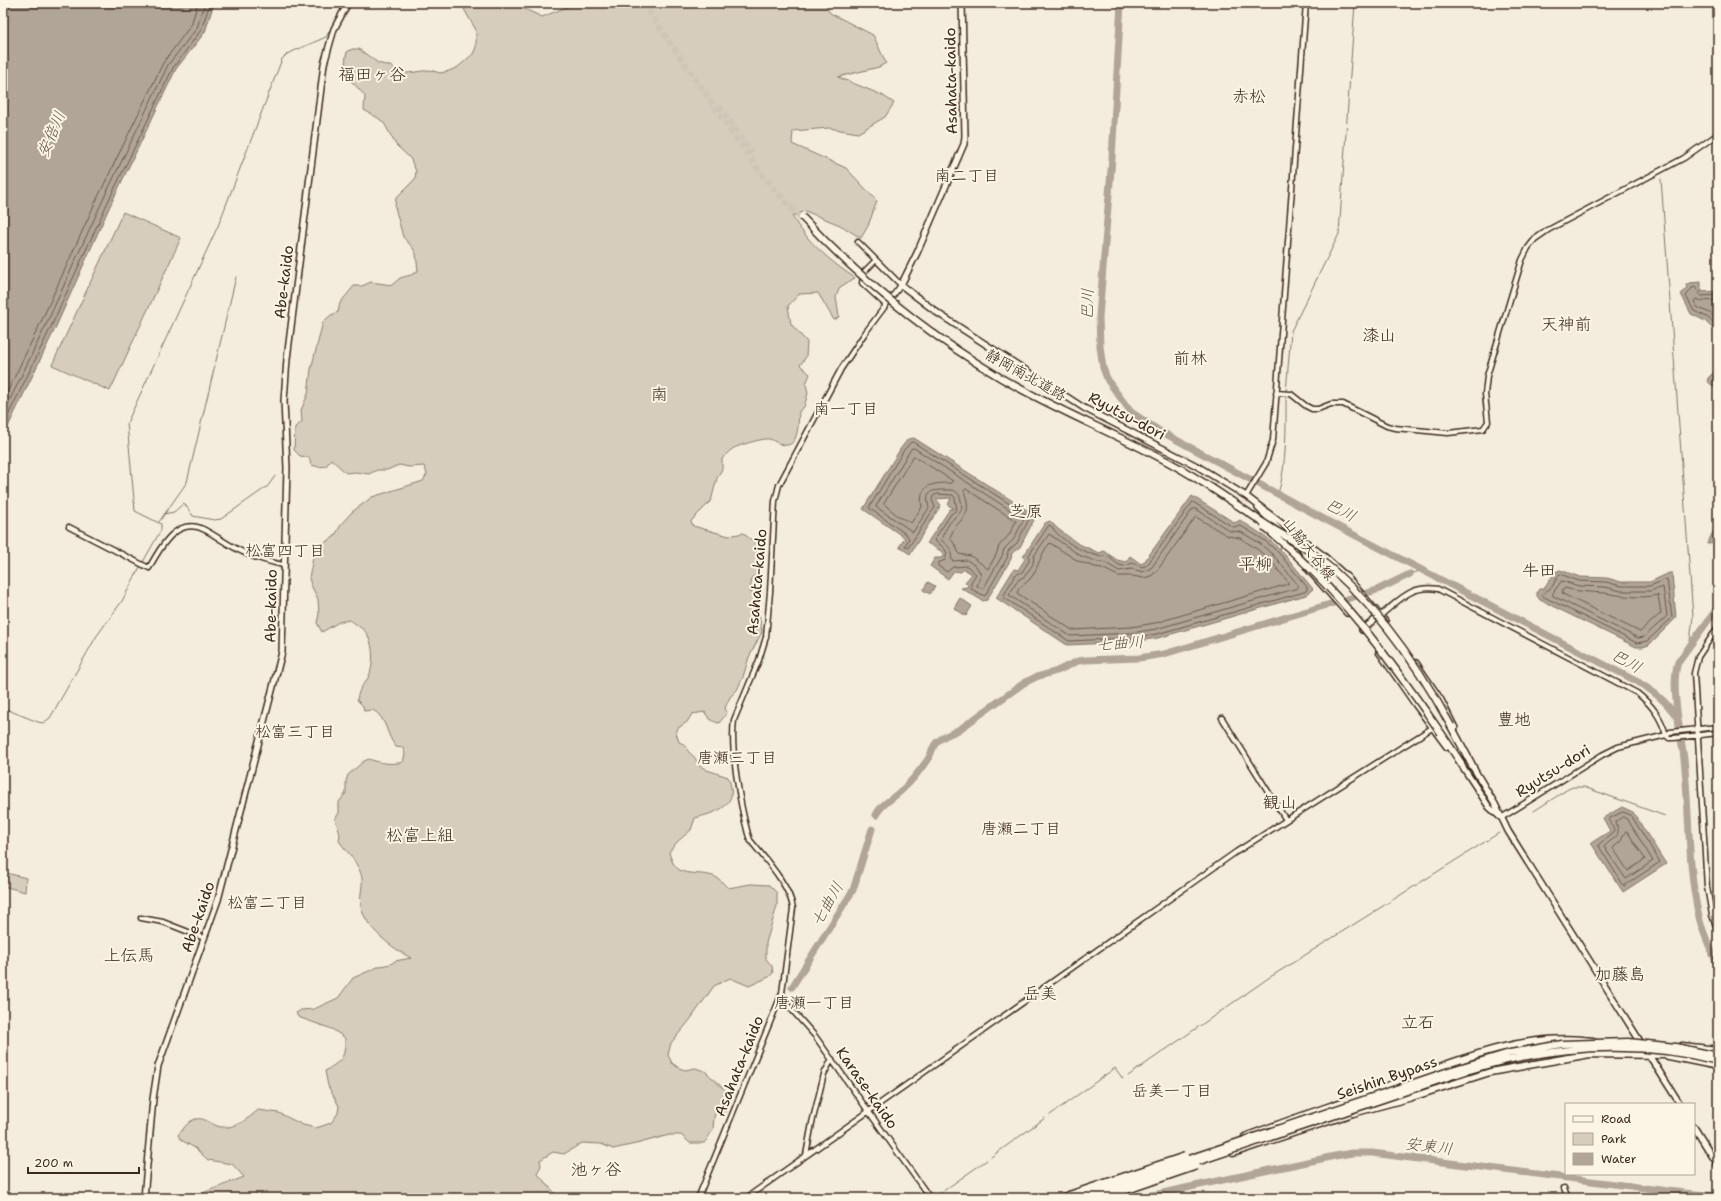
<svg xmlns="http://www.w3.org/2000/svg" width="1721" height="1201" font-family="'Shantell Sans','Klee One',sans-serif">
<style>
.built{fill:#e5ddce}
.green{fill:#d6cdbd;stroke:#887c6e}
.water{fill:#b0a596;stroke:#817466}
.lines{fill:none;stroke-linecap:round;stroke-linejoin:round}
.shore{stroke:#6a5b4e;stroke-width:1}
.stream{stroke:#817466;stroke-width:1}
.river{stroke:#b0a596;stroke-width:7}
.highway-tunnel{stroke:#cfc6b7;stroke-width:6;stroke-dasharray:6 3;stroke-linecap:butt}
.minor-casing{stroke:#3b2a1e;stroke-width:7}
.major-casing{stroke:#3b2a1e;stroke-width:8}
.highway-casing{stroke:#3b2a1e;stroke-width:9}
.minor{stroke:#fcf5e5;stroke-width:4}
.major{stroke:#fcf5e5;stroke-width:5}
.highway{stroke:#fcf5e5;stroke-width:6}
.highway-bridge-casing{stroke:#3b2a1e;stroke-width:9;stroke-linecap:butt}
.highway-bridge{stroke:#fcf5e5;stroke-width:6}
.labels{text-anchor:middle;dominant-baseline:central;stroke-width:4;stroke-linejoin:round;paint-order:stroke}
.street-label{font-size:15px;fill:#3b2a1e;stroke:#fcf5e5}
.water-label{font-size:16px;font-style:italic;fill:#645548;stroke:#fcf5e5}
.neighbourhood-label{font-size:16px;fill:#3b2a1e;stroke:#fcf5e5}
.quarter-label{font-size:17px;fill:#3b2a1e;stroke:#fcf5e5}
</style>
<rect width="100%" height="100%" fill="#f4eddd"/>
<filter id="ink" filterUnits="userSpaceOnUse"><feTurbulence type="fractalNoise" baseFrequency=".025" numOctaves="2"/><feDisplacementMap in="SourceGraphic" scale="8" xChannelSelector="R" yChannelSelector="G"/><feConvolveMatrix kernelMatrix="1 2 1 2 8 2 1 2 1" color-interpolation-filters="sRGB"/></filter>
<g filter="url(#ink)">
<path class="built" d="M1203,1191L1207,1192L1212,1198H1190L1198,1192Z"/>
<path class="green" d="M463,3H512L542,17L577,3H824L830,13L873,35L886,63L879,67L838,77L882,95L894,103L885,117L858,133L829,128L793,131L792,144L846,168L877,201L868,226L861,238L840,225L805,211L792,216C806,241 831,262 855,278L840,287L836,297L839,317L834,320L818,293L799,294L788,306L791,324L807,342L806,357L800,365L810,374L806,384L808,393L804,407L799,411C798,421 800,448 783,445C778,444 774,440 769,439C763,438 735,446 731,450C728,452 725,456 722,459V469L717,478L711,501L691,521L693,526L729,536L743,533L761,548V558L756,576L752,577L750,592L756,594L762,632L749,657L743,677L737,690L730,697L725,708L727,713L719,723C713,722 707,718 705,712L692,714L687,722L678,728L676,733L679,742C686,745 684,745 688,751C694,758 695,755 698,765L707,770L728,777C740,805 719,812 695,818L691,830L677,842L669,852C676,880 691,870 713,876C719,878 723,883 728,888L751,884L769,885L777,893V906L766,943V959L772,966L773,973L769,977L749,986L730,978L714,986L690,1020L671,1043L668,1055L672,1063L679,1068L685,1070L695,1068L705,1071L730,1095V1102L725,1112L716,1109L714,1118L713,1129L705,1143H690L681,1135H669L640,1143L613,1149L601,1144L582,1143L564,1154L553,1152L540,1160L541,1166L537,1173L559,1198H179L184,1195L195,1196L244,1177L232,1164L208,1160L195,1148L181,1140L178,1135C182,1131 186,1124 191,1121C203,1114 210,1125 221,1127C235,1129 248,1119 258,1110L279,1113L303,1125L316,1128L331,1123L338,1113L339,1106L328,1086L325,1071C342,1060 345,1059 345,1038L332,1029L298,1017L296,1013L301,1010L314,1009L338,998L353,978L380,966L391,964L395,961L411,958C392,948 365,928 361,906C359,897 363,887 362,878C360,865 347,852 339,841L340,834L335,819L339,813V802L346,793V781L348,775L364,761L369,759C379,763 392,765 403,762L405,754L403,748L396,747C386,735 387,718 373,710L364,711L363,706L357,700C359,688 362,687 368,678C374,667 374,647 368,636C366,630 355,624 350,620L339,622L322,632L317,623L319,614L318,599L311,585L309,578L313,557L324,543L334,537L342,523L352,512L372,497L423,481L427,474L424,466L409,467L399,465L387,470H377L369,474L355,472L346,473L331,459L326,466L319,467L311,465L309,457L300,456L294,450L295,427L302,422L301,410L308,394L311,369L323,322L331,315L338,312L340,303L354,286H362L371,282L392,285L400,278L411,275L418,271L416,254L413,248L403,237L395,207L396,198L415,179L416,171L410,158L396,145L384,123L378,118L364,110L365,96C350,78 341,78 347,52L352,49H359L378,63L393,67L398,71L408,73L430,70L440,73L449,71L458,67L473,54L476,47V30L465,11Z
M123,212L181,238L110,391L52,365Z
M3,872L26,878L25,892L3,886Z"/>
<path class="water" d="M3,3H214L205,32L176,69L109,208L54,331L3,437Z
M1701,282V288L1703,290L1700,292L1718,291V331L1712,328L1705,321L1691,314L1681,294L1687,289L1686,285L1689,283Z
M1715,349H1718V385L1713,386L1707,381L1708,378L1716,370Z
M914,438L1036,516L1020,547L1012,553L1011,559L987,600L983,601L961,588L967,587L968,584L965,582L972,574L964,569L961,572L954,571L948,579L930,566L935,558H942L943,554L941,551L927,543L950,509H955L948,505L951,498L936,499L941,505L910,554L899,547L905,538L863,509L901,448L908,439Z
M1192,496L1235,523L1240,520L1266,537L1281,550L1313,589L1306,595L1158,638L1132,642L1067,645L996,598L1014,569L1018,570L1025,559L1023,557L1045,523L1050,521L1058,529L1077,543L1099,553L1104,551L1117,560L1126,562L1130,556L1141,564L1144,562Z
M1718,522V543L1707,544Z
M1560,570L1580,577L1607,578L1621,582H1650L1669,573H1672L1676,618L1649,645L1643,647H1636L1540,600L1537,596V592L1539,589H1544L1555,572Z
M928,582L935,586L930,594L923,590Z
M960,598L972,606L966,616L954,608Z
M1622,807L1633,812L1666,864L1623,892L1591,843L1610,831L1603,818Z"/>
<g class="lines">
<path class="shore" d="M1718,295L1701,296L1695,287L1692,288L1686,296L1694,311L1707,317L1718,327
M1718,300L1702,301L1696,299L1694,301L1697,307L1710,313L1718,321
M3,401L40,324L96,201L163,63L191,25L198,3
M3,414L45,327L101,204L168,65L197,28L205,3
M3,426L50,329L106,206L173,68L201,30L210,3
M913,442L1030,517L1017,543L1008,551L1007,558L985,596L971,589V582L976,574L967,566L953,567L947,572L938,566V563L945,560L947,553L944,548L934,540L951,514L957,510L955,498L953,495L937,494L933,496L932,500L935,507L908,548L905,546L909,539L907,535L869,508L904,450L910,443Z
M912,448H914L1024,519L1014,539L1004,549L1002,556L983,589L977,586L981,575L977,567L967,560L952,561C950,548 953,550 941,540C943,533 949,523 954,518C963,511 963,508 960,497C957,489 951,490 944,490C929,490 925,492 929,508L913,532L876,507Z
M914,456L953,481L951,483C933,483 918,484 922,507L911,523L898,516L884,504Z
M966,489L1016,521L1009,535L999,546L996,555L988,569L971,556L959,554L956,546L950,538C957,516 975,520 964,491Z
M1193,502L1233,527L1241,526L1264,540L1278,552L1307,587V590L1304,592L1157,634L1132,638L1069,641L1003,597L1015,575L1022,572L1029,561V555L1049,525L1051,526C1061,541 1081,551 1098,556C1103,558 1098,556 1104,556C1115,557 1117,572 1132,563L1142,567L1147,565Z
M1193,509H1196L1230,531L1241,532L1261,544L1274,556L1298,585V588L1156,629L1131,633L1070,636L1009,595L1018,580L1025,576L1033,564L1034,556L1049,534L1081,556L1098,562H1104L1119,571L1132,569L1143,572L1151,568Z
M1196,517L1228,536L1240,538L1257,549L1270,560L1288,582V584L1155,623L1131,627L1072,630L1017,593C1020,584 1024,586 1030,579C1039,568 1040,553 1050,543L1078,561L1095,567L1102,568L1118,576H1132L1144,578L1151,576L1156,572Z
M1560,574L1579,581L1606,582L1621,586H1650L1667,579L1672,618L1647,641L1637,643L1542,596V594L1551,588Z
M1562,581L1579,586L1605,587L1621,591H1650L1663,587L1667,616L1644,637L1638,638L1553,596V593Z
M1565,588C1579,592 1591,592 1605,593C1623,596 1640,599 1658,595L1661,613L1640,632L1563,594L1562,592Z
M1623,812L1631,815L1660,862L1624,886L1598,845L1613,833L1614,830L1609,819Z
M1623,817L1628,820L1653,861L1626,879L1604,847C1614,835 1622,840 1616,822Z
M1627,831L1645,859L1628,871L1613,848L1621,841L1625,832Z"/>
<path class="stream" d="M1661,179L1693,617L1689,649
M1286,393L1291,331L1339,234L1355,3
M1278,494C1287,466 1286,425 1286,396
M164,514L174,512L184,503L193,516L214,520L221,519L268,486L275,476
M159,522L187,482L236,277
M143,562L161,530V524L135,511L127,423L218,226L282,59L287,54L326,37L345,3
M1410,574L1420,571L1427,572
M3,708L38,722L43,723L50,718L96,637L122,601L141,565
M1534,811L1568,789L1573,787H1584L1665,816
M1128,1076L1267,979L1499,833
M1050,1115L1115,1068L1123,1079
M991,1157L1045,1118
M940,1198L939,1194L987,1160
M1710,1198L1714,1196"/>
<path class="river" d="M1121,3L1112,158L1099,317L1100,346L1103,368L1108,381L1131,412L1158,430L1339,527L1638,682C1656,693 1666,701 1678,719
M1718,607L1678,662C1670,685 1681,734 1684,759C1690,812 1687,865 1699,917C1703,934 1711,950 1718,966
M876,815C881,804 894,798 903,789C912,781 921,769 928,759C932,754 932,747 936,743C943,735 952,734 960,729L1024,683L1036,677L1057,671L1078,661L1085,660L1139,658L1164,654L1377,590L1410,574
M792,987L853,890L872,829
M1139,1198L1335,1156L1352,1153H1372L1684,1193L1718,1196"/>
<path class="highway-tunnel" d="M643,3L737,140L763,176L800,218
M719,106L752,153"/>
<g class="minor-casing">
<path id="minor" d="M876,260L864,272L862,283L886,305
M1276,393L1291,394L1306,406L1312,409H1318L1331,404H1343L1387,426L1395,428L1448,433L1483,429L1488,422L1485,394L1487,376L1522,260L1528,248L1535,239L1548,230L1684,158L1718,134
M1246,496L1266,463L1273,440L1306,3
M69,527L149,568C160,548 177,515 205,530C218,537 231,547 245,553C257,559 270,562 283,565
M1381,615C1401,599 1410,585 1438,589L1637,693C1652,705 1661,717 1666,735
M1718,627L1698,657L1694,673L1707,887L1712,915L1718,931
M1222,718L1286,820
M1666,735L1669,738H1674L1718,733
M1501,818L1602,755L1618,747L1666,735L1670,732L1718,727
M141,918L163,922L204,938
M782,994L784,1001L815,1036L930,1198
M806,1155L812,1123L824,1074L832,1059
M1564,1188L1568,1198
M698,1198L782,993L793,908C789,884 765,859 750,840L748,834C740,804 730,749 734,720L759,660L766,637L770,592L775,501L779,485L841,369L865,333L901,285L858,242
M746,1198L1236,852L1432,728"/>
</g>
<g class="major-casing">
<path id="major" d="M962,3L965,136L964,144L917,253L901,285L939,314L1084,408L1197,466L1246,496L1324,556L1347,577L1385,621
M1258,508L1286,536L1298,555
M1307,568L1347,613
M1362,630L1381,615
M1379,652L1415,704L1447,747
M1416,663L1441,700L1455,728
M1459,761L1489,807L1500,817
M1471,764L1495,804L1508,831L1643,1046
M1647,1052L1680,1104
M1694,1127L1718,1165
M144,1198L153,1099L158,1066L218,900L282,652L287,468L284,401L287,359L324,64L334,29L348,3"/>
</g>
<g class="highway-casing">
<path id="highway" d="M1451,726L1473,767
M1441,733L1461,763
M1682,1046L1718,1050
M1586,1054L1664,1055L1718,1066
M1245,1137C1288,1120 1332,1106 1376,1090C1446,1066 1517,1031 1593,1041
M1233,1153L1353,1113L1412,1097L1490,1072L1590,1054
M1060,1198L1069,1195"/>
</g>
<use href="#minor" class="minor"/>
<use href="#major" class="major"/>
<use href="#highway" class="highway"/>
<g class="highway-bridge-casing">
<path id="highway-bridge" d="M802,217C861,280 927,334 1001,378C1051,407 1104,429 1155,455C1193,474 1227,498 1262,522C1280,534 1299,543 1316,556C1373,600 1417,663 1451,726
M1264,527C1337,586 1388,657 1441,733
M1069,1195L1185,1156
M1107,1197L1197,1166
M1073,1198L1446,1072L1510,1053L1562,1044L1628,1042L1676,1047L1718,1056
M1090,1198L1469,1070C1550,1046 1635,1039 1718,1061"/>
</g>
<use href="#highway-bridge" class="highway-bridge"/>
</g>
</g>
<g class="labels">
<g class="street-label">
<text transform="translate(951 81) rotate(-91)">Asahata-kaido</text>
<text transform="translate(284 282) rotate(-83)">Abe-kaido</text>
<text transform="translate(1026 375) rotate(29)">静岡南北道路</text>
<text transform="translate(1127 416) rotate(28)">Ryutsu-dori</text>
<text transform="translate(1309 549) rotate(52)">山脇大谷線</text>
<text transform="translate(757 582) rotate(-85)">Asahata-kaido</text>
<text transform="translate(271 606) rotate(-89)">Abe-kaido</text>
<text transform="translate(1553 771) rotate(-32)">Ryutsu-dori</text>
<text transform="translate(198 917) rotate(-71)">Abe-kaido</text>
<text transform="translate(739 1066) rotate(-68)">Asahata-kaido</text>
<text transform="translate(1387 1078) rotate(-19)">Seishin Bypass</text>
<text transform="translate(867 1088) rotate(55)">Karase-kaido</text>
</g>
<g class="water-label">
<text transform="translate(51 134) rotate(-67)">安倍川</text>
<text transform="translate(1087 304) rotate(-88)">巴川</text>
<text transform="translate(1341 510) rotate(28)">巴川</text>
<text transform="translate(1120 643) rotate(-4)">七曲川</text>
<text transform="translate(1627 661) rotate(29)">巴川</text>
<text transform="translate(827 904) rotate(-60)">七曲川</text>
<text transform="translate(1429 1146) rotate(7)">安東川</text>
</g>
<g class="neighbourhood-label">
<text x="967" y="175">南二丁目</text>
<text x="846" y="408">南一丁目</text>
<text x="285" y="550">松富四丁目</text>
<text x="295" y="731">松富三丁目</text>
<text x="737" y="757">唐瀬三丁目</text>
<text x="1021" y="828">唐瀬二丁目</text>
<text x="267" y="902">松富二丁目</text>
<text x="814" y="1002">唐瀬一丁目</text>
<text x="1172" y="1090">岳美一丁目</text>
</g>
<g class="quarter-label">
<text x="372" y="74">福田ヶ谷</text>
<text x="1249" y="96">赤松</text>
<text x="1566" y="324">天神前</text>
<text x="1379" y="335">漆山</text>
<text x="1190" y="358">前林</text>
<text x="659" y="394">南</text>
<text x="1026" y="511">芝原</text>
<text x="1255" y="564">平柳</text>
<text x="1539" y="570">牛田</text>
<text x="1514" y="719">豊地</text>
<text x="1280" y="802">観山</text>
<text x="420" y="835">松富上組</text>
<text x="129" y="955">上伝馬</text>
<text x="1620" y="974">加藤島</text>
<text x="1040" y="993">岳美</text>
<text x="1418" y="1022">立石</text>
<text x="596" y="1169">池ヶ谷</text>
</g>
</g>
<rect width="1721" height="1201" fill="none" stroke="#fcf5e5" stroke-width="16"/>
<rect x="8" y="8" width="1705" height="1185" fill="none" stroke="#3b2a1e" stroke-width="1.5" filter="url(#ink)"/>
<rect x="1565" y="1103" width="130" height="72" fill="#fcf5e5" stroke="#afa495"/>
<rect x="1573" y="1116" width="20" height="6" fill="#fcf5e5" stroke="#afa495"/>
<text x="1601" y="1123" font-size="12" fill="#3b2a1e">Road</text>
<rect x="1573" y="1133" width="20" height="12" fill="#d6cdbd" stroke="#afa495"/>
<text x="1601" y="1143" font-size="12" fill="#3b2a1e">Park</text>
<rect x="1573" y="1153" width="20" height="12" fill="#b0a596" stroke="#afa495"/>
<text x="1601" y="1163" font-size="12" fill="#3b2a1e">Water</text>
<path d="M28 1167v6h111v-6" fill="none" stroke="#3b2a1e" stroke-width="2"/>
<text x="34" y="1167" font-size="12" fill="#3b2a1e" stroke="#fcf5e5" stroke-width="3" paint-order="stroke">200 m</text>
</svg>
